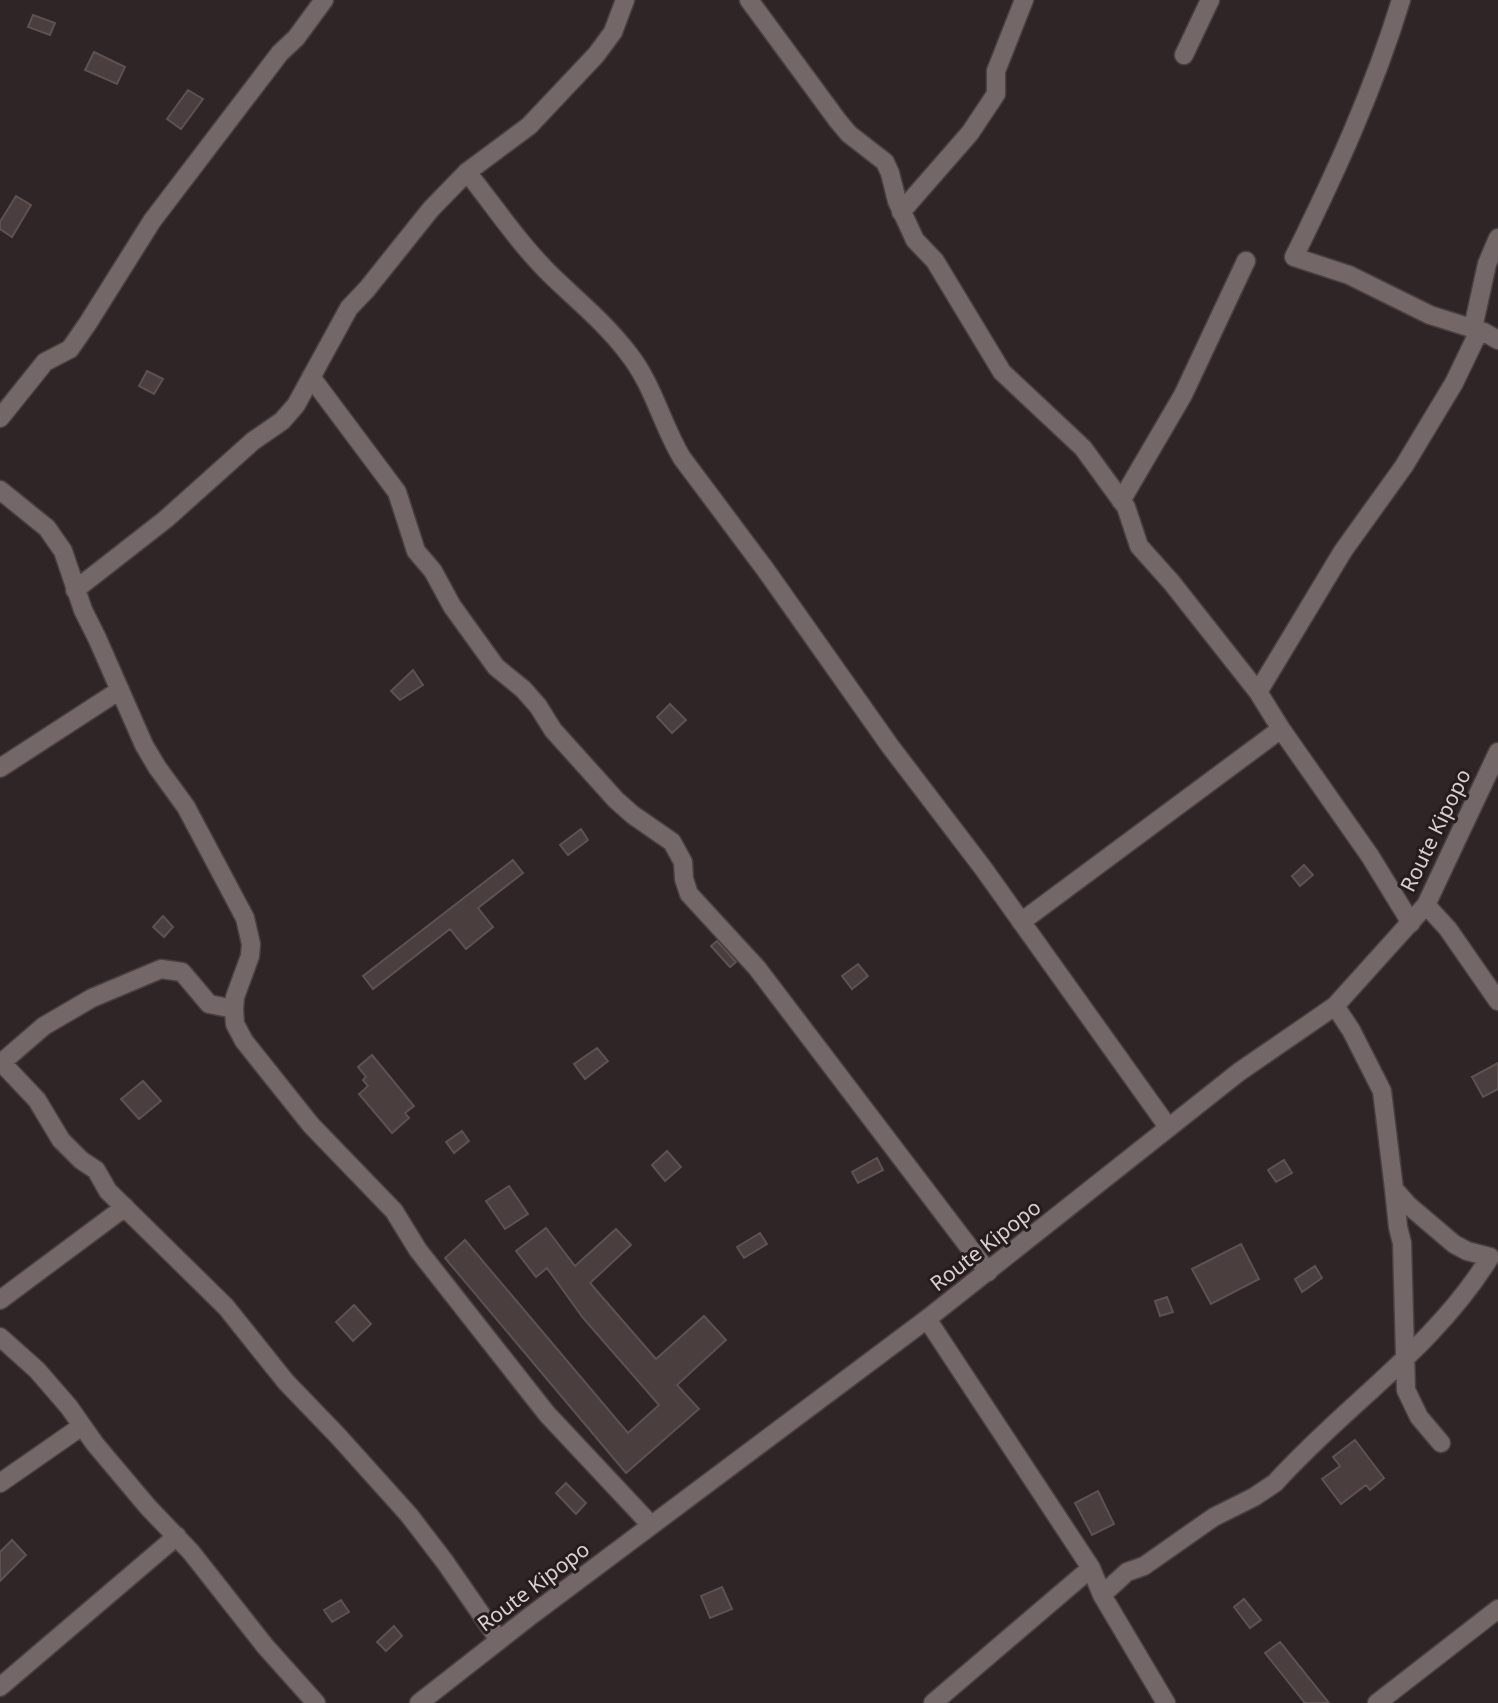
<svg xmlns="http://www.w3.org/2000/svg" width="1498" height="1703" font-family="'Noto Sans',sans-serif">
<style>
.building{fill:#4a3e3e;stroke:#5d5151;stroke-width:2}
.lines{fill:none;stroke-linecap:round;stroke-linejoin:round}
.street-casing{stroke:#4a4041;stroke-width:21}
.secondary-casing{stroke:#4a4041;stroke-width:21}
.street{stroke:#746767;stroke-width:18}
.secondary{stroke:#746767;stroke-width:18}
.labels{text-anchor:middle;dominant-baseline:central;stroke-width:6;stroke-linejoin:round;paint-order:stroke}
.street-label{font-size:21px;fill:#d7d0d0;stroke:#261c1c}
</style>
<rect width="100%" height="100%" fill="#302526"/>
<path class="building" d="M33,15L55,23L50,35L28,27Z
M94,52L125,67L117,84L85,70Z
M188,90L203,99L181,129L167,119Z
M16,196L31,205L12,237L0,229V222Z
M147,371L163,379L154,394L139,386Z
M413,670L423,685L400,700L391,691Z
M670,704L686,720L672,733L657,717Z
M581,829L588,840L568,855L560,845Z
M513,860L523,873L478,908L493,927L466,949L450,929L373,989L363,976Z
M1304,865L1313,875L1300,886L1292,876Z
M163,916L173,927L164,937L153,927Z
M717,941L736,962L730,967L711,946Z
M858,964L868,976L852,989L842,976Z
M597,1048L608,1061L585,1079L574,1064Z
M372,1055L414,1106L405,1113L409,1118L392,1133L359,1094L368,1086L363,1080L366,1077L358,1067Z
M1498,1063V1089L1483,1097L1472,1077Z
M143,1081L161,1101L139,1119L121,1099Z
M462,1131L469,1141L454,1153L446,1142Z
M667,1151L681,1167L665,1181L652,1165Z
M877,1158L883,1170L858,1183L852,1172Z
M1284,1160L1292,1173L1276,1182L1268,1170Z
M509,1186L528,1214L505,1229L486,1201Z
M546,1228L575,1266L616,1229L631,1245L590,1283L656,1359L704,1316L726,1340L677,1385L699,1409L626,1473L445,1258L465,1240L628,1433L659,1405L583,1318L547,1268L536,1277L516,1251Z
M760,1233L767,1244L744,1258L737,1247Z
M1241,1244L1259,1279L1211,1304L1192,1269Z
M1315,1266L1322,1278L1302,1292L1295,1279Z
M1167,1297L1173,1312L1160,1316L1155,1301Z
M354,1305L371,1324L353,1341L336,1322Z
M1355,1440L1384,1478L1370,1490L1366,1485L1341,1504L1322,1479L1340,1466L1333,1457Z
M566,1483L586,1503L576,1514L556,1493Z
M1098,1491L1114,1524L1092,1535L1075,1503Z
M12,1540L26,1555L0,1581V1552Z
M722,1587L732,1609L710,1618L701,1596Z
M1244,1599L1261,1620L1250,1628L1234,1607Z
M341,1600L349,1612L332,1622L324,1610Z
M394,1626L402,1636L386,1651L377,1642Z
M1280,1642L1329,1703H1305L1265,1653Z"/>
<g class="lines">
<g class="street-casing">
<path id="street" d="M749,0L838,121L849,134L885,162L890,173L897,201L915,240L935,261L1002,372L1083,448L1126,507L1139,546L1172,583L1258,692L1281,729L1370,856L1411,923
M1401,0C1374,89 1335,174 1294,257L1349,275L1430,315L1484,332L1498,340
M1184,55L1210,0
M467,172C495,207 520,245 552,276C578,301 606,324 628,353C653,384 662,425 682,458L765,569L890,746L983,868L1168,1127
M901,212L970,133L996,94V71L1024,0
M1473,328L1487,264L1498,238
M311,377L397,492L416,551L433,571L452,606L496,667L523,689L538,706L553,730L616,800L633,815L672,842L683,862L684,879L689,894L757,968L988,1272
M0,418L45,362L70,349L88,323L152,221L280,53L296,38L324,0
M0,490L47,528L63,551L83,610L97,638L144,745L157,767L186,807L245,918L251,944L250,956L235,997L234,1009L235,1024L244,1041L311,1125L394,1211L418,1250L547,1414L651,1525
M1121,501L1183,395L1246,261
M75,590L166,519L253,441L282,421L296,405L349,308L367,289L431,209L467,172L529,126L596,55L613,32L625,0
M1258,692L1343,551L1404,466L1454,383L1479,331
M0,768L120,690
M1426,905L1448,929L1498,1001
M1021,922L1281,729
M2,1063L37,1100L61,1140L81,1160L96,1170L108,1191L226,1307L286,1382L338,1436L409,1515L445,1562L499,1640
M0,1064L44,1026L92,998L161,969L182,972L209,1004L234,1009
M1394,1189L1398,1227L1402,1243L1406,1390L1419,1417L1441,1443
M0,1300L125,1207
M927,1319L1091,1568L1102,1595L1166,1703
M0,1337L37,1370L69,1407L95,1444L148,1507L191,1552L265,1646L316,1703
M0,1483L82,1426
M1102,1595L1127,1572L1144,1566L1214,1517L1254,1497L1275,1483C1344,1406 1435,1347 1490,1257L1467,1251L1454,1244L1407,1204L1394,1189L1382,1091L1351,1030L1335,1006
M0,1687L177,1536
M933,1703L1091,1568
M1377,1703L1498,1609"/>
</g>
<g class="secondary-casing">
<path id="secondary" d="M419,1703L529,1617L927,1319L1239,1072L1335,1006L1426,905L1498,752"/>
</g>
<use href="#street" class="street"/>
<use href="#secondary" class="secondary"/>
</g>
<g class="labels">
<g class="street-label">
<text transform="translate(1435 830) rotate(-64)">Route Kipopo</text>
<text transform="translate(985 1245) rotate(-38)">Route Kipopo</text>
<text transform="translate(533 1586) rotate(-37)">Route Kipopo</text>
</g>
</g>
</svg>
